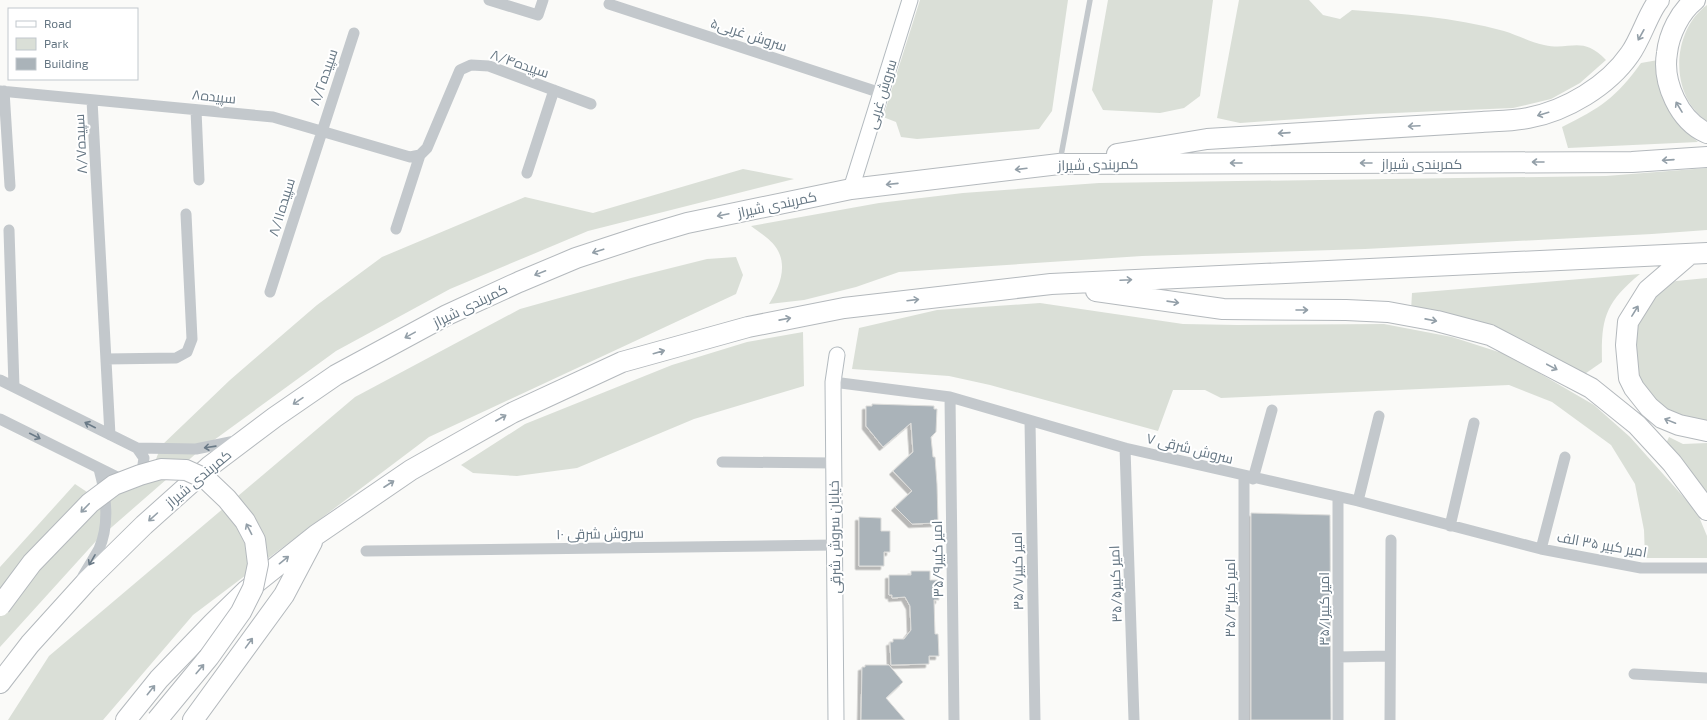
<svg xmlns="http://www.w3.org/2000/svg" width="1707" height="720" font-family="'Exo 2',Cairo,sans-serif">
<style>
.green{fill:#dadfd7}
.building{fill:#aab3b9;stroke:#dcdcda;filter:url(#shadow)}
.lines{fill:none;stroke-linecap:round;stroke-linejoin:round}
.secondary-casing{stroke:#b3babf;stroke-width:17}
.highway-casing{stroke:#b4b9bd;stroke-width:22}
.lane{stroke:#c3c8cc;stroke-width:5.5}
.street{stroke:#c3c8cc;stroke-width:11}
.secondary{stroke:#fff;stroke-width:15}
.highway{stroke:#fff;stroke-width:20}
.highway-bridge-casing{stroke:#b4b9bd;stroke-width:22;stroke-linecap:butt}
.highway-bridge{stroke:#fff;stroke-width:20}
.oneway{stroke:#939fa8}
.oneway2{stroke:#6a7a87}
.labels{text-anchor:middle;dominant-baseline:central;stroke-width:4;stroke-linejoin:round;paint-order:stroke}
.street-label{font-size:14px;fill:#657683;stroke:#fff}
</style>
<defs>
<filter id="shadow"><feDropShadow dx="-3.5" dy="3.5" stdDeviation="0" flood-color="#0004"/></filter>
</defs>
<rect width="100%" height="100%" fill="#fafaf8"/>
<path class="green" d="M920,0H1068L1052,111L1039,129L917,139L901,137L896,122L883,117Z
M1108,0H1213L1200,96L1184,108L1160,113L1103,110L1092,90Z
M1239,0H1309L1323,15L1340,19L1352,10C1403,14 1454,17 1504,31C1517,35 1530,42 1544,45C1571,51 1582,35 1606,60L1580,83L1551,99L1513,108L1370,114L1240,123L1217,118Z
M1707,5V121C1669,96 1671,31 1707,5Z
M1658,60C1658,68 1656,78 1659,85C1665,108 1680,127 1698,142L1568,148L1562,127C1600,108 1616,98 1641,63Z
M1707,168V230L1652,234L1365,249L1142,256L899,272L856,287L804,300L769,304C779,288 788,267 777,249C772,240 759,232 751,226L879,203L963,193L1099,183L1606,176Z
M743,169L794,179L588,231L450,289L336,351L199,451L97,540L0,647V567L75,484L93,496L147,483L161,446L230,380L317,305L382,257L525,197L593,213Z
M736,257L743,275L736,294L429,437L193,615L103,720H8L49,656L355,397L520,309L631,278L707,259Z
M1640,274C1605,303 1601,318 1602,362L1579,378L1411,311L1412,293Z
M1707,278V421L1700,422L1657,409L1633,373L1630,328L1654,289L1676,281Z
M1040,303L1183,324L1237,325L1384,324L1452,337L1508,355L1594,405L1630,437L1697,512L1707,536V558H1645L1644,530L1635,484L1611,445L1552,402L1509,385L1221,398L1205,390H1173L1158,431L990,385L949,376L852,369L859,328L937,310Z
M803,332L804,386L694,419L577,468L517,476L473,473L461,465L525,424L672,365L747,342Z
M1669,437L1683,444L1707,443V501L1664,448Z"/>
<path class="building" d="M872,404L934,406V409H937L936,432L931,437L933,457H935L937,484L938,520H934L935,523L912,524L895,507L912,491L893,471L913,452L911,423L883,447L866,426V406H872Z
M1251,513L1330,515L1331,720H1251Z
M859,517L881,518V531H890V552H884V566H859Z
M911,571H930V580H938L939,600H934L935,634H938L939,656H929V664L891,665L890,642H893V639H904L911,630L910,606L905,597L892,598V595H889V575H911Z
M865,665H889L903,682L886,698L905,720H861L862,667H865Z"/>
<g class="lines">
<g class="secondary-casing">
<path id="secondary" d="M851,189L910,0
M836,720L833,382L837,355"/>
</g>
<g class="highway-casing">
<path id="highway" d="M1695,0C1680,12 1669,34 1667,53C1662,82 1679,121 1707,133
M1117,154L1207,139L1482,122C1497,121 1513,121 1528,118C1566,111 1608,86 1630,54C1641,39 1649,11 1659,0
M1690,254L1648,290L1628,322L1626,345L1629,378L1634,388L1649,407L1662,418L1679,425L1707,431
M1096,291L1223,309L1346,310L1388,312L1437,321L1490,335L1591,388L1637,425L1672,463L1707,510
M0,683L30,644L87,581L144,525L210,466L275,417L336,375L447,315L519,282L576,258L643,236L687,223L851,189L1059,164L1632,162L1707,157
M126,720L159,679L213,623L247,590L316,535L411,470L512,413L622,362L748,327L844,308L1051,284L1707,253
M193,720L284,595L312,542"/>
</g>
<path class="lane" d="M1060,161L1090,0"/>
<path class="street" d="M489,0L538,15L543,0
M609,4L881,93
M0,91L273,117L410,157L420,155
M4,91L10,186
M92,100L110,435
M196,110L199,180
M527,173L554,90
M396,229L420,155L427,148L460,70L471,65L489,66L591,104
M9,230L14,387
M270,292L354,33
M106,359L176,358L187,352L192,339L186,214
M0,380L137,448L196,449L235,441
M833,382L950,397L1125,448L1358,501L1541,549L1641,568H1706
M950,397L954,720
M0,419L125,481L134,480L142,471L144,458L137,448
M1030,421L1035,720
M1125,448L1134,720
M722,462L833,463
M1244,476V720
M1253,479L1272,410
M1338,497V720
M1358,501L1379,416
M1450,526L1474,423
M1541,549L1565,457
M366,551L834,545
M83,576C88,567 94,558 99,549C110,524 106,494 99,469
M1338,657L1389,656
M1634,674L1707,678
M1390,720L1391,540"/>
<use href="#secondary" class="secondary"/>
<use href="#highway" class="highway"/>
<g class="highway-bridge-casing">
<path id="highway-bridge" d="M0,606L32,563L90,503L114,485L140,475L161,469L186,470L206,479L227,499L245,521L255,540L258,564L253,588L241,612L209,657L157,720"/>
</g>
<use href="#highway-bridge" class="highway-bridge"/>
</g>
<defs><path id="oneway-shaft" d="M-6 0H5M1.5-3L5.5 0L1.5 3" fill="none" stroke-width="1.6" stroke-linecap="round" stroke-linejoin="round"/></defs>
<g class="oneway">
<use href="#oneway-shaft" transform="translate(1641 35) rotate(119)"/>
<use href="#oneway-shaft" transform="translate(1679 107) rotate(-121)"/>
<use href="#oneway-shaft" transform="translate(1543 114) rotate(163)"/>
<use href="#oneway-shaft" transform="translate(1414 126) rotate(177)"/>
<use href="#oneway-shaft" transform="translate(1284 133) rotate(176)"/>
<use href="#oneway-shaft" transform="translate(1668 160) rotate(176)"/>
<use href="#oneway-shaft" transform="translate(1538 162) rotate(180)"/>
<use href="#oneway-shaft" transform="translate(1236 163) rotate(180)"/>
<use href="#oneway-shaft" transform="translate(1366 163) rotate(180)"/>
<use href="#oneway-shaft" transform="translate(1021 169) rotate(173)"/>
<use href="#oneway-shaft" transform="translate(892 184) rotate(174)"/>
<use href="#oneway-shaft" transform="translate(723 215) rotate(168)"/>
<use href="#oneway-shaft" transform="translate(598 251) rotate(162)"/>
<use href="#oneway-shaft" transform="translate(540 273) rotate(158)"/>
<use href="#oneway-shaft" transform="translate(1126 280) rotate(-3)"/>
<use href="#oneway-shaft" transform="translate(913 300) rotate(-7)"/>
<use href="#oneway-shaft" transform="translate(1173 302) rotate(8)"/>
<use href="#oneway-shaft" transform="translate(1302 310)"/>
<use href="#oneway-shaft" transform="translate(1635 311) rotate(-58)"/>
<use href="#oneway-shaft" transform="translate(785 319) rotate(-11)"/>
<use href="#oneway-shaft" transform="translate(1431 320) rotate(11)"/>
<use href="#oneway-shaft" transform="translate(410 335) rotate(151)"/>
<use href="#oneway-shaft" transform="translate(659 352) rotate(-16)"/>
<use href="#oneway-shaft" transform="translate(1552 367) rotate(28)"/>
<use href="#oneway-shaft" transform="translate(298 401) rotate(146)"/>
<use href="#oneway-shaft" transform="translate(501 418) rotate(-30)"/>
<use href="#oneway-shaft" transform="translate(1670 421) rotate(-158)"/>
<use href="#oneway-shaft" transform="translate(389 484) rotate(-33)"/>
<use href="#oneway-shaft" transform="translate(85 508) rotate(134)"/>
<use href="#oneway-shaft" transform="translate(153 517) rotate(138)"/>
<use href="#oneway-shaft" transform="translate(249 529) rotate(-117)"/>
<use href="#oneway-shaft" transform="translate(284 560) rotate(-39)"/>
<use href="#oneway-shaft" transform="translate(249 643) rotate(-54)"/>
<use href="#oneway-shaft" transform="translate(200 669) rotate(-50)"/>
<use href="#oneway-shaft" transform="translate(151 690) rotate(-51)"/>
</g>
<g class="oneway2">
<use href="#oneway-shaft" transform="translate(90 425) rotate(-153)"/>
<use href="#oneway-shaft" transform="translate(35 436) rotate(27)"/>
<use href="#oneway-shaft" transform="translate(210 447) rotate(172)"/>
<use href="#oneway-shaft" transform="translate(92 560) rotate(120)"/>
</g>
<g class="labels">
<g class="street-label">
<text transform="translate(749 34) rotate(18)">سروش غربی۵</text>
<text transform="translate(520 63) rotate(19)">سپیده۸/۴</text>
<text transform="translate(323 77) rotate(-71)">سپیده۸/۲</text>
<text transform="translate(881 94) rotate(-73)">سروش غربی</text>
<text transform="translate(214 96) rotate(6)">سپیده۸</text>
<text transform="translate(80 144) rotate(-93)">سپیده۸/۷</text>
<text x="1422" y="163">کمربندی شیراز</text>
<text transform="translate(1098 164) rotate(-1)">کمربندی شیراز</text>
<text transform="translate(777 204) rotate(-12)">کمربندی شیراز</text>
<text transform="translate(281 207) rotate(-73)">سپیده۸/۱۱</text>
<text transform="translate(470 305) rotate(-26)">کمربندی شیراز</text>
<text transform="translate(1190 448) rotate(14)">سروش شرقی ۷</text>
<text transform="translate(198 478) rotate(-40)">کمربندی شیراز</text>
<text transform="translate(600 533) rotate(-1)">سروش شرقی ۱۰</text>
<text transform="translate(834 537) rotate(-91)">خیابان سروش شرقی</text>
<text transform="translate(1602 544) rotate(10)">امیر کبیر ۳۵ الف</text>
<text transform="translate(937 559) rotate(-91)">امیر کبیر۳۵/۹</text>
<text transform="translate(1017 571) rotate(-91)">امیر کبیر۳۵/۷</text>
<text transform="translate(1115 584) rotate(-92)">امیر کبیر۳۵/۵</text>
<text transform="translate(1229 598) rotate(-90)">امیر کبیر۳۵/۳</text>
<text transform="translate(1323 609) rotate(-90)">امیر کبیر۳۵/۱</text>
</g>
</g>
<rect x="8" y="8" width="130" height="72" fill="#ffffff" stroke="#c1c8cd"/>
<rect x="16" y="21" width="20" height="6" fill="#ffffff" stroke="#c1c8cd"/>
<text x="44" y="28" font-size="12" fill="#657683">Road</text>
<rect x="16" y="38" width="20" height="12" fill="#dadfd7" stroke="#c1c8cd"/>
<text x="44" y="48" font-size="12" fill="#657683">Park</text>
<rect x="16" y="58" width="20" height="12" fill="#aab3b9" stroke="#c1c8cd"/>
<text x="44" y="68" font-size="12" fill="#657683">Building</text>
</svg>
